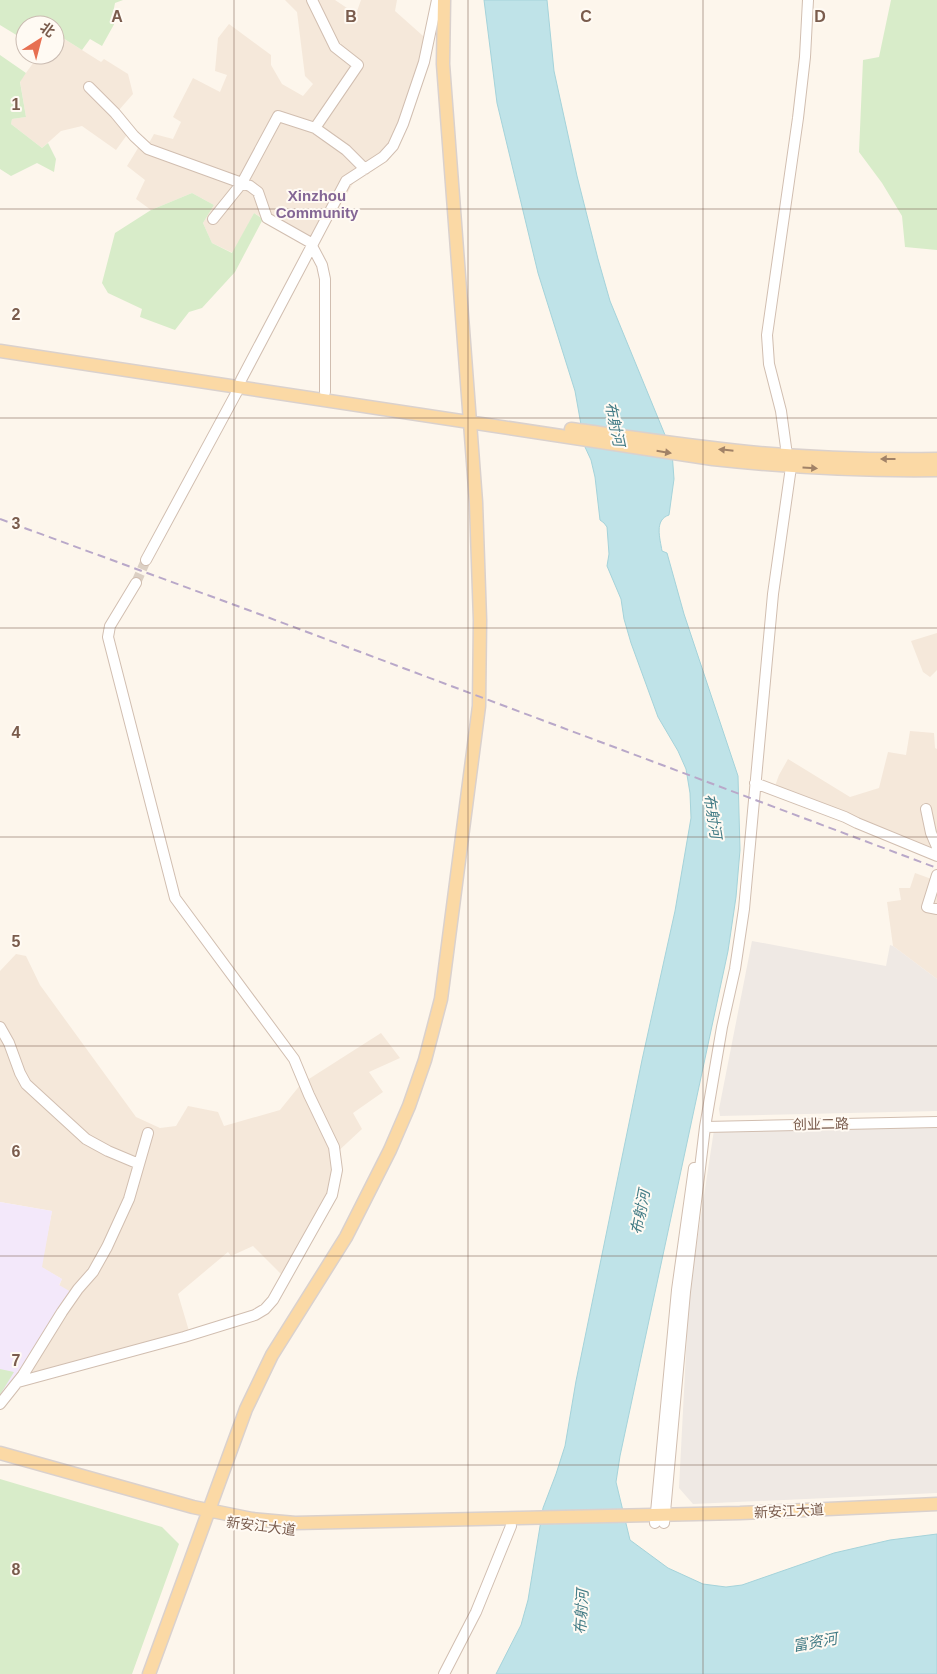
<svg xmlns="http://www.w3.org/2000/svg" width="937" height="1674" font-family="Helvetica,'Noto Sans SC',sans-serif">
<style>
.residential{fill:#f5e8da}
.industrial{fill:#efe9e4}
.education{fill:#f3e8fa}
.green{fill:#d8ecc9}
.water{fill:#bfe3e8;stroke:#a5d3da}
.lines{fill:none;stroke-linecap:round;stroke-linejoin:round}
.minor-tunnel{stroke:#dcd0c4;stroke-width:10;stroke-dasharray:10 5;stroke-linecap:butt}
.minor-casing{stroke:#d1beb0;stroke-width:12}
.major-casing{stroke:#dad1cd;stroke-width:15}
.minor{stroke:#fff;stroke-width:10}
.major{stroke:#fbd9a5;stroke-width:12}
.rail{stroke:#b9a8c9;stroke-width:2;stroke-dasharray:8 5;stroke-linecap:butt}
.oneway{fill:#a18267}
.grid{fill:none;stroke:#7a5c4d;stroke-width:1;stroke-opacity:0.55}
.labels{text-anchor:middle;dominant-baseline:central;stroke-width:4;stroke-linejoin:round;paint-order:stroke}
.street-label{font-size:14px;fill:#7a5c4d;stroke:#fffaf3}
.neighbourhood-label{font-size:15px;font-weight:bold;fill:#846695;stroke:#fffaf3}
.water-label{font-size:15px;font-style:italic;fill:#437c86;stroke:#fffaf3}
.grid-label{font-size:16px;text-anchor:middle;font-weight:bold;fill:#7a5c4d;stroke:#fffaf3;stroke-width:4;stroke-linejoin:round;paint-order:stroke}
</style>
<rect width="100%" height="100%" fill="#fdf6ec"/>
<path class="residential" d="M285,0H335L356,14L361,0H397L395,11L431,43L395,151L374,170L355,180L317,245L305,244L254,213L233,253L212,243L203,223L214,205L192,193L151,210L136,199L145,180L127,166L143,140L149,143L154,134L173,139L181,122L173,117L193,78L220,92L227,75L215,71L218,38L229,24L271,55V65L282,84L303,96L313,84L305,76L297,12Z
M55,33L101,62L104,59L128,74L133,94L119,110L132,128L116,150L82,126L61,131L42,148L11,124L12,119L26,117L20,81L39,55H55Z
M937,633V670L930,677L923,672L911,641Z
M910,731L934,733L935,748L937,749V860L775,786L779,775L788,759L850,797L879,788L888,752L906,755Z
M915,873L937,881V979L893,946L887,902L901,900L899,888H910Z
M16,954L26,956L40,985L136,1117L160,1128L176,1126L188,1106L218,1112L224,1126L280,1110L301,1084L381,1033L400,1058L369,1072L383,1092L353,1113L362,1129L333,1156L334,1173L329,1193L282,1275L253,1246L231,1256L228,1252L178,1294L189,1331L34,1375L24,1368L62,1279L41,1267L52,1211L0,1202V971Z"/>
<path class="industrial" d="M752,941L886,966L890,945L893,946L937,979V1111L720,1116L719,1109Z
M937,1126V1493L693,1504L679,1488L689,1294L714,1130Z"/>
<path class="education" d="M0,1202L52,1211L42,1267L62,1279L59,1285L73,1293L24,1368L0,1396Z"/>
<path class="green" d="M0,0H123L115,3L112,18L117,19L102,46L90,39L82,50L55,33V25H45L36,18L29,25H25V29L18,36L0,25Z
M891,0H937V250L905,247L902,216L882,183L859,152L863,60L879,57Z
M0,55L26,73L20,82L26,117L12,119L11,124L42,148L48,143L56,159L54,172L37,163L11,176L0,169Z
M192,193L214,205L203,223L212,243L232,253L254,213L263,219L235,272L202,308L189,312L175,330L140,317L142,309L108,293L102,283L115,233L151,210Z
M0,1369L14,1372L0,1395Z
M0,1479L162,1527L179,1544L132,1674H0Z"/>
<path class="water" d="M484,0H547L554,71L577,176L598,259L610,301L672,452L674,479L669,515C654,520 660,538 662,551L667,553L684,614L738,776L740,850L736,897L728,951L620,1456L616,1482L630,1540L668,1568L703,1584L726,1587L742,1585L834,1553L890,1540L937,1534V1674H496L521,1625L528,1600L543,1508L556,1474L565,1446L576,1381L642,1060L675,911L691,818L690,793L686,769L678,751L658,717L631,643L624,619L621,599L607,566L609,554L607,527L604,523L600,520L595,477L591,460L585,447L575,391L538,273L497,103Z"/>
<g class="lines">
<path class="minor-tunnel" d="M136,583L146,560"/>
<g class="minor-casing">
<path id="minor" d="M312,0L335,47L358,65L315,128L346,150L365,169
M89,87L115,113L134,136L148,149L250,186L258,192L267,218L313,244
M213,219L242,183L278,116L315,128
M312,246L322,265L325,279V392
M241,380L346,181L383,157L393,146L403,124L424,62L437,0
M787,455L781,411L769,364L767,335L798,118L805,57L808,0
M146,560L239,388
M755,783L845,817L857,823L937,856
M926,809L931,833L937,847
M937,875L927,907L937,909
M0,1027L9,1043L20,1073L26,1084L86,1139L108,1151L139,1164
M705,1127L937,1122
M18,1382L184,1337L255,1315L265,1309L273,1300L332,1195L337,1170L334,1147L309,1095L294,1059L175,898L108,637L110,626L136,583
M0,1404L23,1375L62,1312L78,1289L93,1272L107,1247L129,1199L148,1133
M655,1523L677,1290L694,1168
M664,1523L685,1292L705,1127L722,1027L735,969L744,909L773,594L791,467
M444,1674L476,1612L511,1526"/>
</g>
<g class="major-casing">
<path id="major" d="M0,351L713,459C787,467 862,471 937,470
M571,429C630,437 689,446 748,452C811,458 874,460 937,459
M0,1453L193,1507L252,1519L295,1523L740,1513L937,1504
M149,1674L246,1409L272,1355L346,1237L390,1150L409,1106L425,1060L441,999L479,706L480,620L476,502L443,64L444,0"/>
</g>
<use href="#minor" class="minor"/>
<use href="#major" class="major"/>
<path class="rail" d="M0,519L251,611L937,868"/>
</g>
<defs><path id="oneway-solid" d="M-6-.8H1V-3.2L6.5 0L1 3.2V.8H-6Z" transform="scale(1.25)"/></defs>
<g class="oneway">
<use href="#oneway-solid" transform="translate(726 450) rotate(-174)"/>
<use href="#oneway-solid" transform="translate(664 452) rotate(9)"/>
<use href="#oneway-solid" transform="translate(888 459) rotate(180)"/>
<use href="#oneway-solid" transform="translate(810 468) rotate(3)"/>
</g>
<path class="grid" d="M234,0V1674M468,0V1674M703,0V1674M0,209H937M0,418H937M0,628H937M0,837H937M0,1046H937M0,1256H937M0,1465H937"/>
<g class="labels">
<g class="street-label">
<text transform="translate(821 1124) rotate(-1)">创业二路</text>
<text transform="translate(789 1511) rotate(-3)">新安江大道</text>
<text transform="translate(261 1526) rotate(7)">新安江大道</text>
</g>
<g class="neighbourhood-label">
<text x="317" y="195">Xinzhou<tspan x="317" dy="17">Community</tspan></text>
</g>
<g class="water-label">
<text transform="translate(615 424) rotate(78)">布射河</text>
<text transform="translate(713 816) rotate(81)">布射河</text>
<text transform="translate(640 1212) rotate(-79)">布射河</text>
<text transform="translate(581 1612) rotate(-87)">布射河</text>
<text transform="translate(815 1642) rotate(-10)">富资河</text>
</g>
</g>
<g class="grid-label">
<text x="117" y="22">A</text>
<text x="351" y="22">B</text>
<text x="586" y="22">C</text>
<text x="820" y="22">D</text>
<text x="16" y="110">1</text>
<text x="16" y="320">2</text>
<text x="16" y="529">3</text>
<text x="16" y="738">4</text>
<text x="16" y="947">5</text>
<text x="16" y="1157">6</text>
<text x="16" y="1366">7</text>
<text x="16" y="1575">8</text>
</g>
<g transform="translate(40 40) rotate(36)"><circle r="24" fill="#fffaf3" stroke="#cabbb1"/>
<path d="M0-4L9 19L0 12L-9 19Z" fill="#e76f51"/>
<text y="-8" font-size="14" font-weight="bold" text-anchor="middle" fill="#7a5c4d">北</text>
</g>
</svg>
